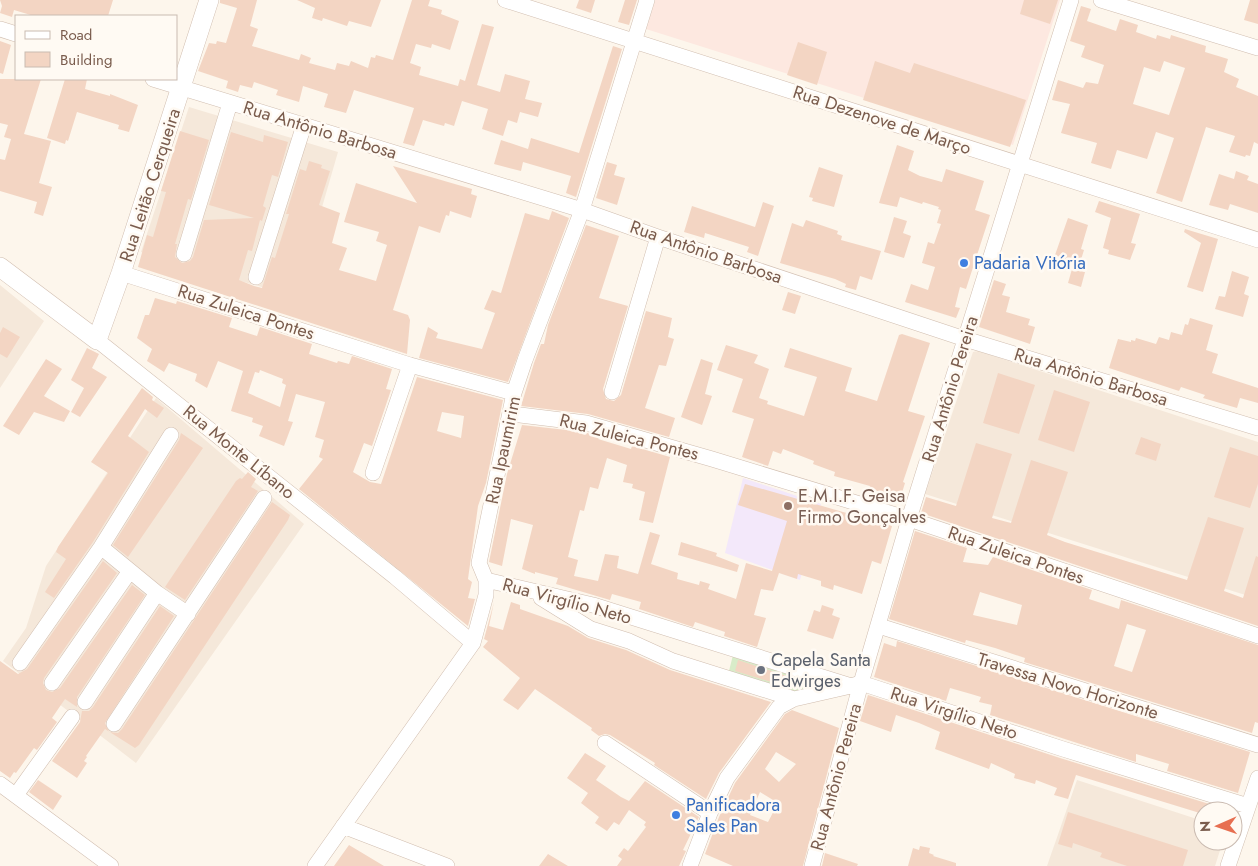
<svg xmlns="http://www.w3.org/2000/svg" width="1258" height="866" font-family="Jost,sans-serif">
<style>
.residential{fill:#f5e8da}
.commercial{fill:#fde8e0}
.education{fill:#f3e8fa}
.green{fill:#d8ecc9}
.building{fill:#f3d5c3;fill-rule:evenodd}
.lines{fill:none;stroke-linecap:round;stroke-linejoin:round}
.minor-casing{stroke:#d1beb0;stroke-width:16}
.tertiary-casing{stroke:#d1beb0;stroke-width:20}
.minor{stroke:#fff;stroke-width:15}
.tertiary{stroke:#fff;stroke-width:19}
.shop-dot{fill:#3f7fe0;stroke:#fffaf3;stroke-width:2}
.education-dot{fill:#8d6e63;stroke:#fffaf3;stroke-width:2}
.worship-dot{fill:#6b7280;stroke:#fffaf3;stroke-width:2}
.labels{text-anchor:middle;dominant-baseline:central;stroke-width:5;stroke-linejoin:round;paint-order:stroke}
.street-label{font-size:18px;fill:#7a5c4d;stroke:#fffaf3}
.shop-label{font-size:18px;fill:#366cbe;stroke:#fffaf3;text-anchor:start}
.education-label{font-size:18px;fill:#785e54;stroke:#fffaf3;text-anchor:start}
.worship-label{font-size:18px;fill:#5b616d;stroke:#fffaf3;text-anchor:start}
</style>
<rect width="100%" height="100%" fill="#fdf6ec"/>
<path class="residential" d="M189,107L338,152L296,297L141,252Z
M0,285L44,321L0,388Z
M978,351L1258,442V599L925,494L973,352Z
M156,398L304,524L136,763L3,661L26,628L46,566Z
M1077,780L1203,821V841H1223L1215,866H1047Z"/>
<path class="commercial" d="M655,0H1060L1013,145L646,29Z"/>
<path class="education" d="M743,478L821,504L800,580L725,553Z"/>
<path class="green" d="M733,655L814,680L815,687L792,696L728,675Z"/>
<path class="building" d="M0,0H113L108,16H34L14,10L12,17L0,13L2,6Z
M220,0H257L250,26L258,29L252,46L299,60L301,54L311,58L309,63L335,70L337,63L349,66L351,61L368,68L371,57L375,58L376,55L393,60L412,0H430L428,6L442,10L441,14L459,21L450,50L432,44L431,48L416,44L410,63L421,67L419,75L458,86L460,79L465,81L482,24L494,27L477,85L500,92L505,74L530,81L525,99L542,103L538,117L520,112L517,123L508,120L503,136L482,129L488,109L462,101L454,126L445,123L444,126L423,120L414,146L403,143L414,108L354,90L346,113L324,107L328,94L303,86L299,102L276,95L278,90L254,82L252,88L240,85L238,92L226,88L228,81L198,71L209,43L216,44L217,41L226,43L237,8L220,3Z
M297,0H381L371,27L349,21L347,26L323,18L322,21L312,18L315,8Z
M579,0H595L591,13L576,8Z
M625,0H637L629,25L618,22Z
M1024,0H1058L1050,24L1020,14Z
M1250,0H1258V24L1244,20Z
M1081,6L1091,9L1087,21L1116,31L1120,19L1138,25L1136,32L1156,39L1157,35L1170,39L1171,35L1206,46L1205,52L1228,59L1224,72L1239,79L1236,87L1258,96V144L1254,142L1250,156L1246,155L1245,157L1229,152L1235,136L1206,127L1182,202L1156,193L1174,138L1156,132L1147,159L1117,150L1111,169L1091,163L1097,143L1061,133L1070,104L1052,100L1058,80L1083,88L1086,82L1098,84L1104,65L1081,57L1085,46L1070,41ZM1164,61L1185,68L1169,115L1133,104L1144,67L1160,72Z
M0,41L11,45L3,74L0,73Z
M798,42L827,52L817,85L787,75Z
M613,46L622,49L576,197L566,193L571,176L523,162L521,171L494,164L501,140L528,149L531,138L579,153Z
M875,61L910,73L914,63L1026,100L1010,147L863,100Z
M0,79H41L24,134L51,141L39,183L52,187L43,216L34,213L37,202L0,191V159L5,160L11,139L4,137L8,125L0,123Z
M65,79H87L85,89L110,96V94L138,105L129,132L118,129L119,125L77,112L68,141L66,140L65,144L47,138Z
M180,131L209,140L191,200L188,199L175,244H177L175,257L182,263L190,261L193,257L204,220L254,218L209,205L231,132L263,142L264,135L288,142L278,177L272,175L263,206L266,208L262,221L260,220L252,251L248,250L239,280L254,286L262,288L272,257L275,258L289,214H286L300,169L306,171L309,161L322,165L321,168L330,171L319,205L340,213L332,243L347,248L339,270L376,281L387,245L376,241L379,232L344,222L356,183L417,203L393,166L472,189L471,194L477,196L471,218L450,211L449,216L446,215L440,233L419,226L393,310L408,315L410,320L407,354L138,267L147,235L153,237L166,192L161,191Z
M897,145L914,151L908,170L920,176L942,182L946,169L984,181L975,210L990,215L966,289L960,287L955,307L960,308L956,318L905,302L911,284L928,290L935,267L922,263L928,242L934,244L941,224L937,223L941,210L938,209L939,207L923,202L922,204L900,197L897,207L879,203Z
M607,162L617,165L614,175L625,178L617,205L596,198Z
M819,167L843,175L834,207L812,201L813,198L809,197Z
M1236,171L1249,176L1247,180L1258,184V213L1230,204L1228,210L1209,205L1219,174L1234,179Z
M1099,201L1140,214L1131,243L1136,244L1130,260L1108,254L1109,250L1103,248L1111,218L1095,212Z
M763,202L774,206L758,256L747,252L749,247L705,233L704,238L684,232L692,206L755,227Z
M552,211L569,218L508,382L419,358L428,327L438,333L436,338L482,349L495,313L484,309L492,290L501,293L525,213L549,220Z
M894,217L907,221L903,233L911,236L904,258L884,252Z
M1068,218L1088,225L1081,249L1084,250L1079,266L1055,255Z
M806,220L838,231L837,234L842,236L841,240L881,251L872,280L860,276L856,290L845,287L846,284L835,279L780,263L792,223L803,227Z
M586,225L619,236L599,298L628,306L603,389L606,399L614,401L621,395L646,311L672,318L668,337L674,339L666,366L659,365L645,408L675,418L669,437L588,414L521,406L534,363L541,344H544L548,325Z
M1185,229L1218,239L1203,292L1187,287L1201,243L1184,232Z
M1072,269L1085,272L1081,287L1068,283Z
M1232,271L1249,277L1244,294L1249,296L1243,317L1215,309L1219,296L1225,297Z
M994,280L1006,284L1002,295L1010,297L1006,312L1030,319L1028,325L1035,327L1030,344L979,327Z
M788,292L801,296L795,314L782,310Z
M155,298L176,304L177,301L232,318L229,327L257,336L260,327L312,344L309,354L337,363L338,361L349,364L352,356L392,369L386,389L391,390L372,446L364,443L353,472L370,482L381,484L417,377L503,400L486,483L478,506L468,579L472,582L468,598L475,599L468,626L299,489L323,459L319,457L324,440L315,437L325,402L296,394L288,421L293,422L284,446L259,436L263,426L252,422L253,418L231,411L243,371L218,361L207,388L195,381L197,374L169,363L164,372L147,361L152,349L137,338L145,315H149ZM260,370L283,379L282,383L286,385L280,407L248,393L255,372L259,373ZM442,412L464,416L461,438L437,431Z
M1190,318L1213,325L1206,350L1218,354L1212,373L1258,388V403L1240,398L1237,408L1203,398L1205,395L1181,387L1179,391L1109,368L1118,339L1131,342V340L1135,341L1136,338L1156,344L1159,337L1169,340L1171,332L1182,335L1185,324L1188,325Z
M3,327L20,337L7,358L0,354V333Z
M902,334L930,343L908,411L925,416L903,482L905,483L900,499L869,488L870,486L834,476L835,472L813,464L814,461L783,449L781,454L773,451L768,466L742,457L754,419L732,412L743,379L717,370L726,345L758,355L754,363L769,369L759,398L768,401L767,404L804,416L817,377L784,367L790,348L852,368L845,391L877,401L899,335Z
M87,348L99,354L92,368L107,377L80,417L71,412L84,388L71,380Z
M46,359L62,369L44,396L70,411L64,422L34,412L19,435L3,426Z
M701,359L713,363L705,394L712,396L702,425L681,417Z
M998,373L1035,385L1019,434L983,423Z
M142,388L153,397L152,400L164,408L157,418L145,409L128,436L149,452L93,542L54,598L45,592L66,559L56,552L58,547L108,473L91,462Z
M1054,390L1090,402L1074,452L1038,440Z
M522,425L584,432L601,437L598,439L631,449L632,446L670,457L653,523L639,520L645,492L632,488L633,484L623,482L627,465L607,458L598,489L590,487L584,511L580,510L568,557L578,560L574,576L598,581L605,554L619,556L617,568L638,574L650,532L660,535L651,564L678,573L677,579L699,585L700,581L710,584L708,589L736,599L746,563L772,571L787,521L738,505L745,484L892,526L881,564L872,561L862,594L834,585L833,590L821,586V581L798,574L797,579L779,573L773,591L761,589L754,615L766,618L757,647L724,636L725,632L695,622L693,627L639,609L641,602L612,594L610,600L556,584L558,578L535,572V574L522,569L533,525L511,519L502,566L489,562L507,474Z
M181,433L203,448L128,557L113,545L179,440Z
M1141,437L1161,444L1156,461L1135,454Z
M976,443L1012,454L992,518L1011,523L1031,460L1068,472L1047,535L1065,542L1187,580L1208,517L1244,528L1224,591L1243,598L1256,556L1258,557V626L921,513L926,497L956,506Z
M1230,447L1258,456V484L1250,508L1214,497Z
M248,472L256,479L251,487L258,491L185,600L165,587L236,481L240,478L242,479Z
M272,502L290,515L288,520L139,745L135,748L105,729L86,756L87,757L84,761L87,763L77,778L52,761L80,722L82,711H89L93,707L160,606L174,616L105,723L109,732L118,733L122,729Z
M915,531L967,548L963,562L988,565L993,557L1092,590L1089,599L1119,609L1121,600L1258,645V723L1255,722L1252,733L1024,662L1025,658L995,648L966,640L965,643L889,619ZM980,592L1022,605L1017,625L973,615ZM1127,624L1146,630L1132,672L1114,666Z
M681,542L717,553L716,556L739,565L737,572L678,555Z
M103,561L117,573L44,678L43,683L46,690L52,692L60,688L132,585L145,595L77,697V707L65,699L52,718L57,722L37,750L34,748L16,773L14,772L10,778L0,771V661L18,674L27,669Z
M494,602L489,626L503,630L511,602L520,605V609L568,626L588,638L626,650L670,670L771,702L719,773L706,799L654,765L655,763L610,735L605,734L599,736L591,730L592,728L535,689L518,710L503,700L520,678L483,647L488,641L484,639Z
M822,605L834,609L832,615L840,618L833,639L807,631L814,610L820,612Z
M897,641L1250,752L1238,793L1167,771L1169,764L1136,754V762L990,715L992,705L979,702L981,697L971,694L950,688L946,701L874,677L884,643L896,647Z
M738,660L787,676L784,686L735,671Z
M868,695L1060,758L1232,811H1203V814L1076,775L1068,799L1054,795L1057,788L1036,780L1035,784L1014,778L1015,774L991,763L989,769L935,749L940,732L919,723L896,715L891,732L860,721Z
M792,710L839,728L803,866H733L705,854L719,817L735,783L785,714ZM776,752L796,764L779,782L765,769ZM760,792L778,803L768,822L750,815Z
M585,753L606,766L596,780L621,797L629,801L645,781L699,817L683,850L686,851L679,866H617L622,859L618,856L624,848L628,851L646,827L644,825L646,822L629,810L619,825L614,822L607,831L595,823L599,817L581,803L588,793L567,778Z
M38,780L62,796L53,810L29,792Z
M1068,812L1188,850L1183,866H1127L1100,857L1102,853L1073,843L1072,848L1058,844Z
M349,845L384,866H334Z
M920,846L930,848L929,853L934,855L933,856L956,863V866H908L913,848L919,850Z
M825,853L858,864L857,866H822Z
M548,854L568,866H539Z"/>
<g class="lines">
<g class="minor-casing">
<path id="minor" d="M505,0L1258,240
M1101,0L1258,48
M0,29L16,34
M153,79L582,210L658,237L965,339L1258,428
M184,254L230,103
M121,273L410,365L514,393
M256,277L304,125
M97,340L395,577L473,643
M612,392L658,237
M512,414L586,423L712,459L909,519L1258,636
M373,473L410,365
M101,547L157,593L188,614
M486,580L593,605L851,686L861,683L1063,749L1248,806
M541,598L591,629L629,641L673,661L794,699
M879,626L1258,745
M20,663L101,547L171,435
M52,683L130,571
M85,702L157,593
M114,724L264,498
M605,743L710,813
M0,784L111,866
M16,795L72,717
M343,826L447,866
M315,866L473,643L486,595V580L479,563L514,393L525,360L582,210L647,0
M690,866L710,813L727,778L779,707L794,699L851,686
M812,866L861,683L909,519L1071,0
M1228,866L1258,778"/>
</g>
<g class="tertiary-casing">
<path id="tertiary" d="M0,267L97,340L121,273L209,0"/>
</g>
<use href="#minor" class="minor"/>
<use href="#tertiary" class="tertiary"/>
</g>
<g class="shop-dot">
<circle cx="964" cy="263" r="5"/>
<circle cx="676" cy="815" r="5"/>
</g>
<circle class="education-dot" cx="788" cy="506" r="5"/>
<circle class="worship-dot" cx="761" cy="670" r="5"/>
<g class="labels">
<g class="street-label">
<text transform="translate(882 120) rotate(18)">Rua Dezenove de Março</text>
<text transform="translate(320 130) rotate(17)">Rua Antônio Barbosa</text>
<text transform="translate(150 185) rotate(-72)">Rua Leitão Cerqueira</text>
<text transform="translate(706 252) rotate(19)">Rua Antônio Barbosa</text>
<text transform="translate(246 312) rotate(18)">Rua Zuleica Pontes</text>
<text transform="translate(1091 377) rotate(17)">Rua Antônio Barbosa</text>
<text transform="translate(950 389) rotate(-73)">Rua Antônio Pereira</text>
<text transform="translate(629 437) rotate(14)">Rua Zuleica Pontes</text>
<text transform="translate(503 450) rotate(-78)">Rua Ipaumirim</text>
<text transform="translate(239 452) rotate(39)">Rua Monte Líbano</text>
<text transform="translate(1016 555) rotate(19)">Rua Zuleica Pontes</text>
<text transform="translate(567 601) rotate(15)">Rua Virgílio Neto</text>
<text transform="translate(1068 686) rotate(17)">Travessa Novo Horizonte</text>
<text transform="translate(954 713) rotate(18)">Rua Virgílio Neto</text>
<text transform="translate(836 777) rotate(-75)">Rua Antônio Pereira</text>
</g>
<g class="shop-label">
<text x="974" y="263">Padaria Vitória</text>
<text x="686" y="805">Panificadora<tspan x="686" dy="21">Sales Pan</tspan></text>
</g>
<g class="education-label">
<text x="798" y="496">E.M.I.F. Geisa<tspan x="798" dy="21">Firmo Gonçalves</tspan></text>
</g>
<g class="worship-label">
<text x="771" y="660">Capela Santa<tspan x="771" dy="21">Edwirges</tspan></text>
</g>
</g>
<rect x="15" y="15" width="162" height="65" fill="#fffaf3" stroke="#cabbb1"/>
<rect x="25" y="31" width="25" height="8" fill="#ffffff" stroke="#cabbb1"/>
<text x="60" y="40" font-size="15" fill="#7a5c4d">Road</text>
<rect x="25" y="52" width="25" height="15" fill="#f3d5c3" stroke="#cabbb1"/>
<text x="60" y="65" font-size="15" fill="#7a5c4d">Building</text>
<g transform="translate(1218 826) rotate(268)"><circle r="24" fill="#fffaf3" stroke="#cabbb1"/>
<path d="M0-4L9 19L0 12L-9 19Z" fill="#e76f51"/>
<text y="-8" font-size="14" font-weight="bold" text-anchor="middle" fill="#7a5c4d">N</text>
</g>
</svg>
